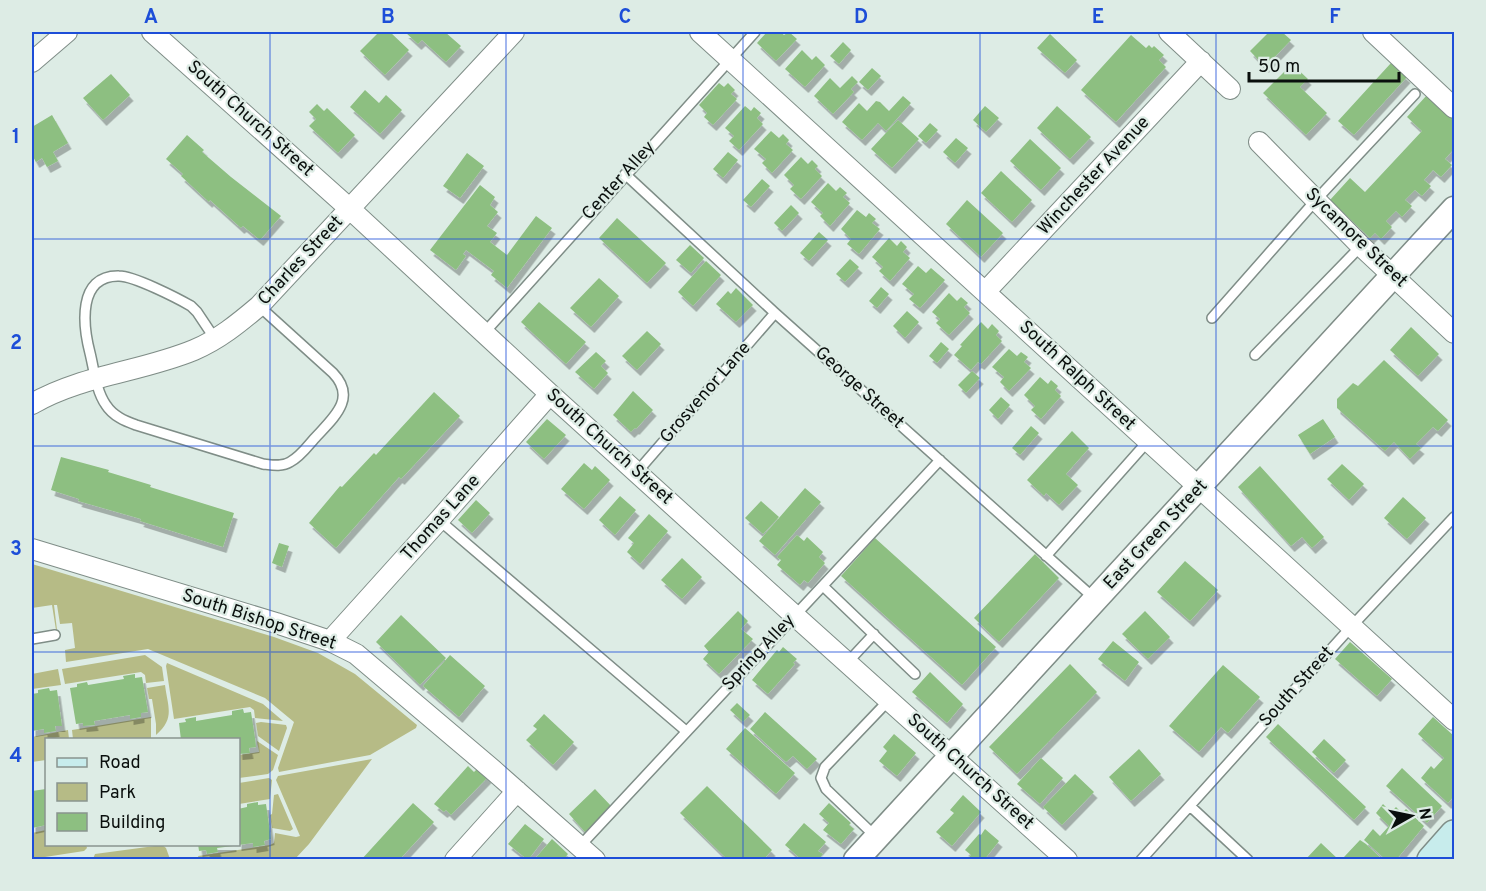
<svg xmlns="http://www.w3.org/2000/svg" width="1486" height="891" font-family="Overpass,sans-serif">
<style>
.green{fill:#b6bb86}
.building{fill:#8dbf81;filter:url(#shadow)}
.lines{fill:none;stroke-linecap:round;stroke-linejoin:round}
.service-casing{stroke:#7f8d87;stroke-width:12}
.minor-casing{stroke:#7f8d87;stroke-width:22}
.tertiary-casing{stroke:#7f8d87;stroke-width:27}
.secondary-casing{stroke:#7f8d87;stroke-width:30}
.service{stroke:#fff;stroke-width:9}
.minor{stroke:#fff;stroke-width:20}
.tertiary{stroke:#fff;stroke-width:24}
.secondary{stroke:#c7ecec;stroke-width:27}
.grid{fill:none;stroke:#1d4ed8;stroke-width:1.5;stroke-opacity:0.55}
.labels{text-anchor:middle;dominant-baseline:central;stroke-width:4.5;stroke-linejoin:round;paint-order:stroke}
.street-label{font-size:18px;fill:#0a0f0d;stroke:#ddece5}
.neatline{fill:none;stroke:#1d4ed8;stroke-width:2}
.grid-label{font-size:20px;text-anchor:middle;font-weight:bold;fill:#1d4ed8}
</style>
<defs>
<filter id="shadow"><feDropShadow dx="3.5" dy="6" stdDeviation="0" flood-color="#0004"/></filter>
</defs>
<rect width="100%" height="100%" fill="#ddece5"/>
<path class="green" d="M32,564L274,637L318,653L355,674L417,725L416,728L370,755L279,772L278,768L294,722L265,698L148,649L66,662L65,650L75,648L72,623L60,624L57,605H54L57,630H56L52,605L32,608Z
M145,655L162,667L164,681L146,683L145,675L141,672L65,684L62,669Z
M167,663L263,704L283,721L255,718L254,710L250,707L174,719L166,666Z
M58,669L61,685L32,689V674Z
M165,685C168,708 175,718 156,735V724L152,699H149L147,688Z
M151,717V739H73L72,730Z
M261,722L286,725L287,728L279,751L258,736L256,723Z
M68,730L69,739L46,740V760L32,762V737Z
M257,741L278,755L273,770L268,774L239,778V755L259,752Z
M372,759L309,844L295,859H199L198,856L270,845L274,843L275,833L296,837L300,836L276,780L278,776Z
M269,778L272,780L270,799L239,804V783Z
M278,794L293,829L290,831L272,828L270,815L272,814L274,795Z
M46,830V844L86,845L87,848L84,851L32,859V833Z
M162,845L166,848L170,859H93L95,854Z"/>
<path class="building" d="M379,32H390L409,50L385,75L360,51Z
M405,32H445L461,46L446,62L422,40L418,44Z
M767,32H780L784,35L789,32L797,39L776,61L757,43Z
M1269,32H1282L1291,40L1265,67L1250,51Z
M1050,34L1077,60L1065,73L1037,48Z
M1131,35L1146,48L1149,45L1152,48L1154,46L1164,55L1159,60L1166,67L1116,122L1081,90Z
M843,42L851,50L839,64L830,56Z
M802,50L812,60L816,56L825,65L805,87L785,69Z
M1391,63L1407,77L1354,135L1338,121Z
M1292,64L1308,79L1300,87L1327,113L1306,135L1263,93Z
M872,68L881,76L868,90L859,82Z
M111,74L130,95L103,120L83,98Z
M852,76L858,82L851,89L854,92L833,114L814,96L830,78L840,88Z
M719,83L724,87L728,83L735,90L731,94L737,99L713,125L704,117L707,113L699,105Z
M365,90L379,103L386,95L402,110L380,134L350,107Z
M1427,95L1454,119V151L1453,150L1445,159L1452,165L1441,177L1433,170L1424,180L1431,186L1422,196L1415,190L1405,200L1412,206L1402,217L1396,211L1386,221L1392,227L1381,239L1375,233L1370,238L1330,200L1350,178L1365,192L1422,131L1407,117Z
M903,96L911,103L886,131L878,123L862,140L842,122L859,103L867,111L876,101L880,102L889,111Z
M317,104L324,111L327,108L355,135L338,153L309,126L316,119L309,112Z
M745,106L751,111L754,107L761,113L757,118L763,124L739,150L729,141L734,136L725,128Z
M985,106L999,118L986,132L973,120Z
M1057,106L1091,137L1070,159L1037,128Z
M52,115L68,143L53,152L58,161L47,167L42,158L36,162L32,155V127Z
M898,120L919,139L892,168L871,149Z
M930,123L938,130L926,143L918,136Z
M771,131L779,138L783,134L789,140L786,144L793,150L772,173L762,163L766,159L754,149Z
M187,135L204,150L202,152L231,177L281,216L260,240L243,226L241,228L210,200L209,202L181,176L183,174L166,159Z
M956,138L968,148L955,163L943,152Z
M1030,139L1061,168L1041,190L1010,161Z
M728,152L738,160L723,178L713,169Z
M467,153L484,166L460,198L443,186Z
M801,157L808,164L812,160L818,166L815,169L822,176L801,199L790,189L794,185L784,175Z
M1001,171L1032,200L1012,222L981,193Z
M762,179L770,186L751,207L743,200Z
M828,183L836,191L840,187L847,193L843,197L850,203L830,226L820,216L823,213L811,202Z
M480,185L495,197L490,205L498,212L487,226L497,233L490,242L507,255L536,216L552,228L507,288L491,275L494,271L466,250L463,254L466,256L456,270L430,250Z
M967,200L1003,233L981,257L946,224Z
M791,205L799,213L782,231L774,223Z
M857,210L866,217L869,213L876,219L872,223L880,229L859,254L847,244L851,239L841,229Z
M617,218L666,263L647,283L599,238Z
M819,232L828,240L809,261L800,253Z
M889,238L897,246L901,241L907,247L903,252L910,258L890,281L879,271L883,267L872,257Z
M690,245L704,258L691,273L676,260Z
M850,259L859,267L845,282L836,274Z
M706,261L721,275L693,306L678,292Z
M918,266L926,273L931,268L945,280L920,308L909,299L914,294L902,284Z
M599,278L619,296L591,327L570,308Z
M881,287L889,294L877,308L869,301Z
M736,288L753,305L736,322L716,304L728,291L731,294Z
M949,293L957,301L961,297L968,303L964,307L970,313L949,335L936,323L940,319L932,312Z
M539,302L586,342L566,364L521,322Z
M907,311L919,322L905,338L893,326Z
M981,322L988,329L992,324L999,331L996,335L1002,341L981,364L978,362L971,370L954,355L962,346L960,345Z
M1411,327L1439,354L1418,376L1390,350Z
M647,331L661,344L637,370L622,356Z
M941,342L949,349L937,363L929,356Z
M1009,349L1017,356L1021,352L1028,357L1024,362L1031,368L1009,391L1000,382L1004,377L992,367Z
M596,352L606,361L601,366L608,373L594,389L575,372Z
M1384,360L1448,420L1438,431L1433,427L1416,444L1421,448L1410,459L1394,442L1385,451L1337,408V399L1353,383L1358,386Z
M972,371L980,378L966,393L958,385Z
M1040,377L1048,384L1051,380L1058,386L1055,390L1061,396L1041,419L1031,410L1035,406L1024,395Z
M633,391L653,410L636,429L635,428L631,432L613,415Z
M434,392L460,416L401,479L399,477L336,548L309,523L340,486L342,487L374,453L376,455Z
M1001,397L1010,405L998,419L989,410Z
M547,419L566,435L544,459L526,442Z
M1323,419L1335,437L1310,454L1298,435Z
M1031,426L1039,433L1020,455L1012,448Z
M1072,431L1089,448L1066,474L1078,485L1059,505L1046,493L1044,496L1027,480Z
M61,457L109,470L108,472L151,485L150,487L234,513L223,547L140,521L141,519L78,501L79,499L51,490Z
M584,463L592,470L595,466L610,480L584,509L561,489Z
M1342,464L1364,484L1349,500L1327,479Z
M1260,466L1324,537L1312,548L1302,537L1291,546L1238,487Z
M805,488L821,502L775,555L759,541Z
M620,496L636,510L615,535L599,520Z
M1403,497L1426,518L1407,539L1384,518Z
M476,500L490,513L472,533L458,520Z
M761,501L779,517L763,534L745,518Z
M649,514L668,531L640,564L627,552L634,543L628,538Z
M797,535L804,541L807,537L823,552L819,557L825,563L808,583L804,580L800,585L777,565L781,560L777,557Z
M875,538L996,647L962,685L841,576Z
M279,543L289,546L282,567L272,563Z
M1035,554L1059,578L999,642L974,618Z
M682,558L702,577L682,599L661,580Z
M1185,561L1218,590L1190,621L1157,592Z
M738,611L748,621L741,629L753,639L719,674L703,659L709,652L704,646Z
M1145,611L1170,637L1148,659L1122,634Z
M401,615L446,658L420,685L376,642Z
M1113,641L1139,662L1125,681L1098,659Z
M1350,642L1392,679L1377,696L1335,659Z
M783,647L797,659L793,663L795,664L768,694L752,680L777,650L779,652Z
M450,655L485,686L459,717L423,686Z
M1070,664L1097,692L1017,774L989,747Z
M1223,665L1260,697L1228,733L1221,727L1199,752L1169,726Z
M930,672L963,704L947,723L912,692Z
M135,674V678L142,677L148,712L141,713V717L130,719V715L94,721L95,725L83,726V723L76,724L70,688L77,687V684L87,682L88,685L124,679L123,676Z
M49,688L50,691L57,690L62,726H55L56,731L44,733V729L32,731V694L38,693V690Z
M737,703L750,715L743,722L730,710Z
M243,709L244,713L251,712L255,738L256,747L249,748L250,753L239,754L238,740H181L179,723L186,722L185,719L196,717V721L232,715V711Z
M765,712L817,759L807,769L793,756L786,762L750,729Z
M544,714L574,742L553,765L526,740L537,729L533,726Z
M1433,717L1454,736V796L1448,803L1421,778L1431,766L1434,769L1444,758L1418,734Z
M1278,724L1366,807L1354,820L1266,737Z
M745,728L795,773L776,794L726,749Z
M894,734L916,753L897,776L879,761L887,751L883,747Z
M1324,739L1346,760L1334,773L1312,752Z
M1139,749L1161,774L1131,801L1109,777Z
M1041,758L1063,778L1040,804L1017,784Z
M468,766L474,772L478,768L488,777L451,815L446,810L444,812L434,804Z
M1402,768L1442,806L1427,823L1386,786Z
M1075,774L1094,792L1062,825L1043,807Z
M707,786L772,850L763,860H728L680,813Z
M46,789V825L32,828V791Z
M595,789L612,807L585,832L569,814Z
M963,795L981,812L952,846L936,832L954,813L950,810Z
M258,802V805L266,804L271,839L264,841L265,845L253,847V843L238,845V809L247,807V804Z
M413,803L434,822L399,860H361Z
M829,803L851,823L849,825L854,829L841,844L823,830L829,823L819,814Z
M1383,804L1391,812L1396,807L1402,813L1406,809L1424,826L1396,860H1386L1364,840L1373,829L1380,836L1389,826L1376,813Z
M804,823L826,842L818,851L823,854L818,860L812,858L802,860L785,845Z
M525,824L544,839L528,860L508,844Z
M985,829L999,841L984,860H967L971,855L965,850L979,834L981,835Z
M552,839L568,854L563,860H534Z
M1360,840L1366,844L1383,860H1347L1344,857Z
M1321,843L1339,860H1305Z
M198,844H233V846L217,848L218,852L207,854L206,850L199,851Z"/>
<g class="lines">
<g class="service-casing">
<path id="service" d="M625,174L775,313L1095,599
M1212,318L1316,200L1415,94
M485,332L755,32
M215,339L197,312L191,306C177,298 134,276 119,276C77,275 83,326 90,353C94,369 96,391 106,405C113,416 125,421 136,425L263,464C272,465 282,467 290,462C300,457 307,447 314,439C332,419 358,399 333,373L259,306
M1255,355L1361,246
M637,472L775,313
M439,520L686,731
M1046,556L1148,441
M823,586L915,674
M32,639L55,635
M847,663L874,634
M1190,806L1248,860
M876,837L826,789L821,778L825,767L889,700
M580,846L940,460
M1141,860L1351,627L1454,517"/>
</g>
<g class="minor-casing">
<path id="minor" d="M152,32L350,209L550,394L794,615L1067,860
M700,32L1454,720
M1169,32L1230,89
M1373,32L1454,108
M32,62L67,32
M1259,142L1361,246L1454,333
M986,291L1201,61
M32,404C82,375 141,372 194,350C218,340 239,323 259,306L514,32
M32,549L276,623L330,641L356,654L493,770L595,860
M330,641L439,520L550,394
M455,860L517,791"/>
</g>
<g class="tertiary-casing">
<path id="tertiary" d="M856,860L1454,209"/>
</g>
<g class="secondary-casing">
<path id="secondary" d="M1431,860L1454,834"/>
</g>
<use href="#service" class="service"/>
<use href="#minor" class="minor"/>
<use href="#tertiary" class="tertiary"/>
<use href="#secondary" class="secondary"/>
</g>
<path class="grid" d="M270,32V860M506,32V860M743,32V860M980,32V860M1216,32V860M32,239H1454M32,446H1454M32,652H1454"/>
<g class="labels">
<g class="street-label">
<text transform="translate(250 119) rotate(42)">South Church Street</text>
<text transform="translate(1094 176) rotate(-47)">Winchester Avenue</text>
<text transform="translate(619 181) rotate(-48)">Center Alley</text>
<text transform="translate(1356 238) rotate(44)">Sycamore Street</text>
<text transform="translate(301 261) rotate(-47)">Charles Street</text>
<text transform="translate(1077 376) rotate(43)">South Ralph Street</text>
<text transform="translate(859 388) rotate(42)">George Street</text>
<text transform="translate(706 393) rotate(-49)">Grosvenor Lane</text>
<text transform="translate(609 447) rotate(42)">South Church Street</text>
<text transform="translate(441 518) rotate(-48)">Thomas Lane</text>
<text transform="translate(1156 535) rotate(-47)">East Green Street</text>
<text transform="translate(259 620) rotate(18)">South Bishop Street</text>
<text transform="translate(759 653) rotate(-47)">Spring Alley</text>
<text transform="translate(1297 687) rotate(-48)">South Street</text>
<text transform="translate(970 772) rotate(42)">South Church Street</text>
</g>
</g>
<rect width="1486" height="891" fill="none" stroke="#ddece5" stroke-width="66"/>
<rect x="45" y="738" width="195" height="108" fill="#ddece5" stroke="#89948f" stroke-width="1.5"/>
<rect x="57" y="758" width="30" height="9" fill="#c7ecec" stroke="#89948f" stroke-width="1.5"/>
<text x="99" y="768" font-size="18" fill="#0a0f0d">Road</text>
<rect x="57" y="783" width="30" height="18" fill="#b6bb86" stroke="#89948f" stroke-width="1.5"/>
<text x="99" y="798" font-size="18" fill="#0a0f0d">Park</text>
<rect x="57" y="813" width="30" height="18" fill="#8dbf81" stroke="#89948f" stroke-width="1.5"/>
<text x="99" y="828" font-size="18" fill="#0a0f0d">Building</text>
<g transform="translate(1411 816) rotate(81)" stroke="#ddece5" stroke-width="4.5" paint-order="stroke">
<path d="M0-4.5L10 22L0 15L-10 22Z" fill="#0a0f0d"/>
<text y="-9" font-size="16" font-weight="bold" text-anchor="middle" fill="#0a0f0d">N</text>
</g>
<path d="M1249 72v9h150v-9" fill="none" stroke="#0a0f0d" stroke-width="3"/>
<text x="1258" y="72" font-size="18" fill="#0a0f0d" stroke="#ddece5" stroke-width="4.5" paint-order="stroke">50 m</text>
<rect x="33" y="33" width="1420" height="825" class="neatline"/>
<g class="grid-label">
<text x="151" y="23">A</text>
<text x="388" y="23">B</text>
<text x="625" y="23">C</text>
<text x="861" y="23">D</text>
<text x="1098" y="23">E</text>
<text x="1335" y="23">F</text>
<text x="16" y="143">1</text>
<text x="16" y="349">2</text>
<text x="16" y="555">3</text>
<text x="16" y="762">4</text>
</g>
</svg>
